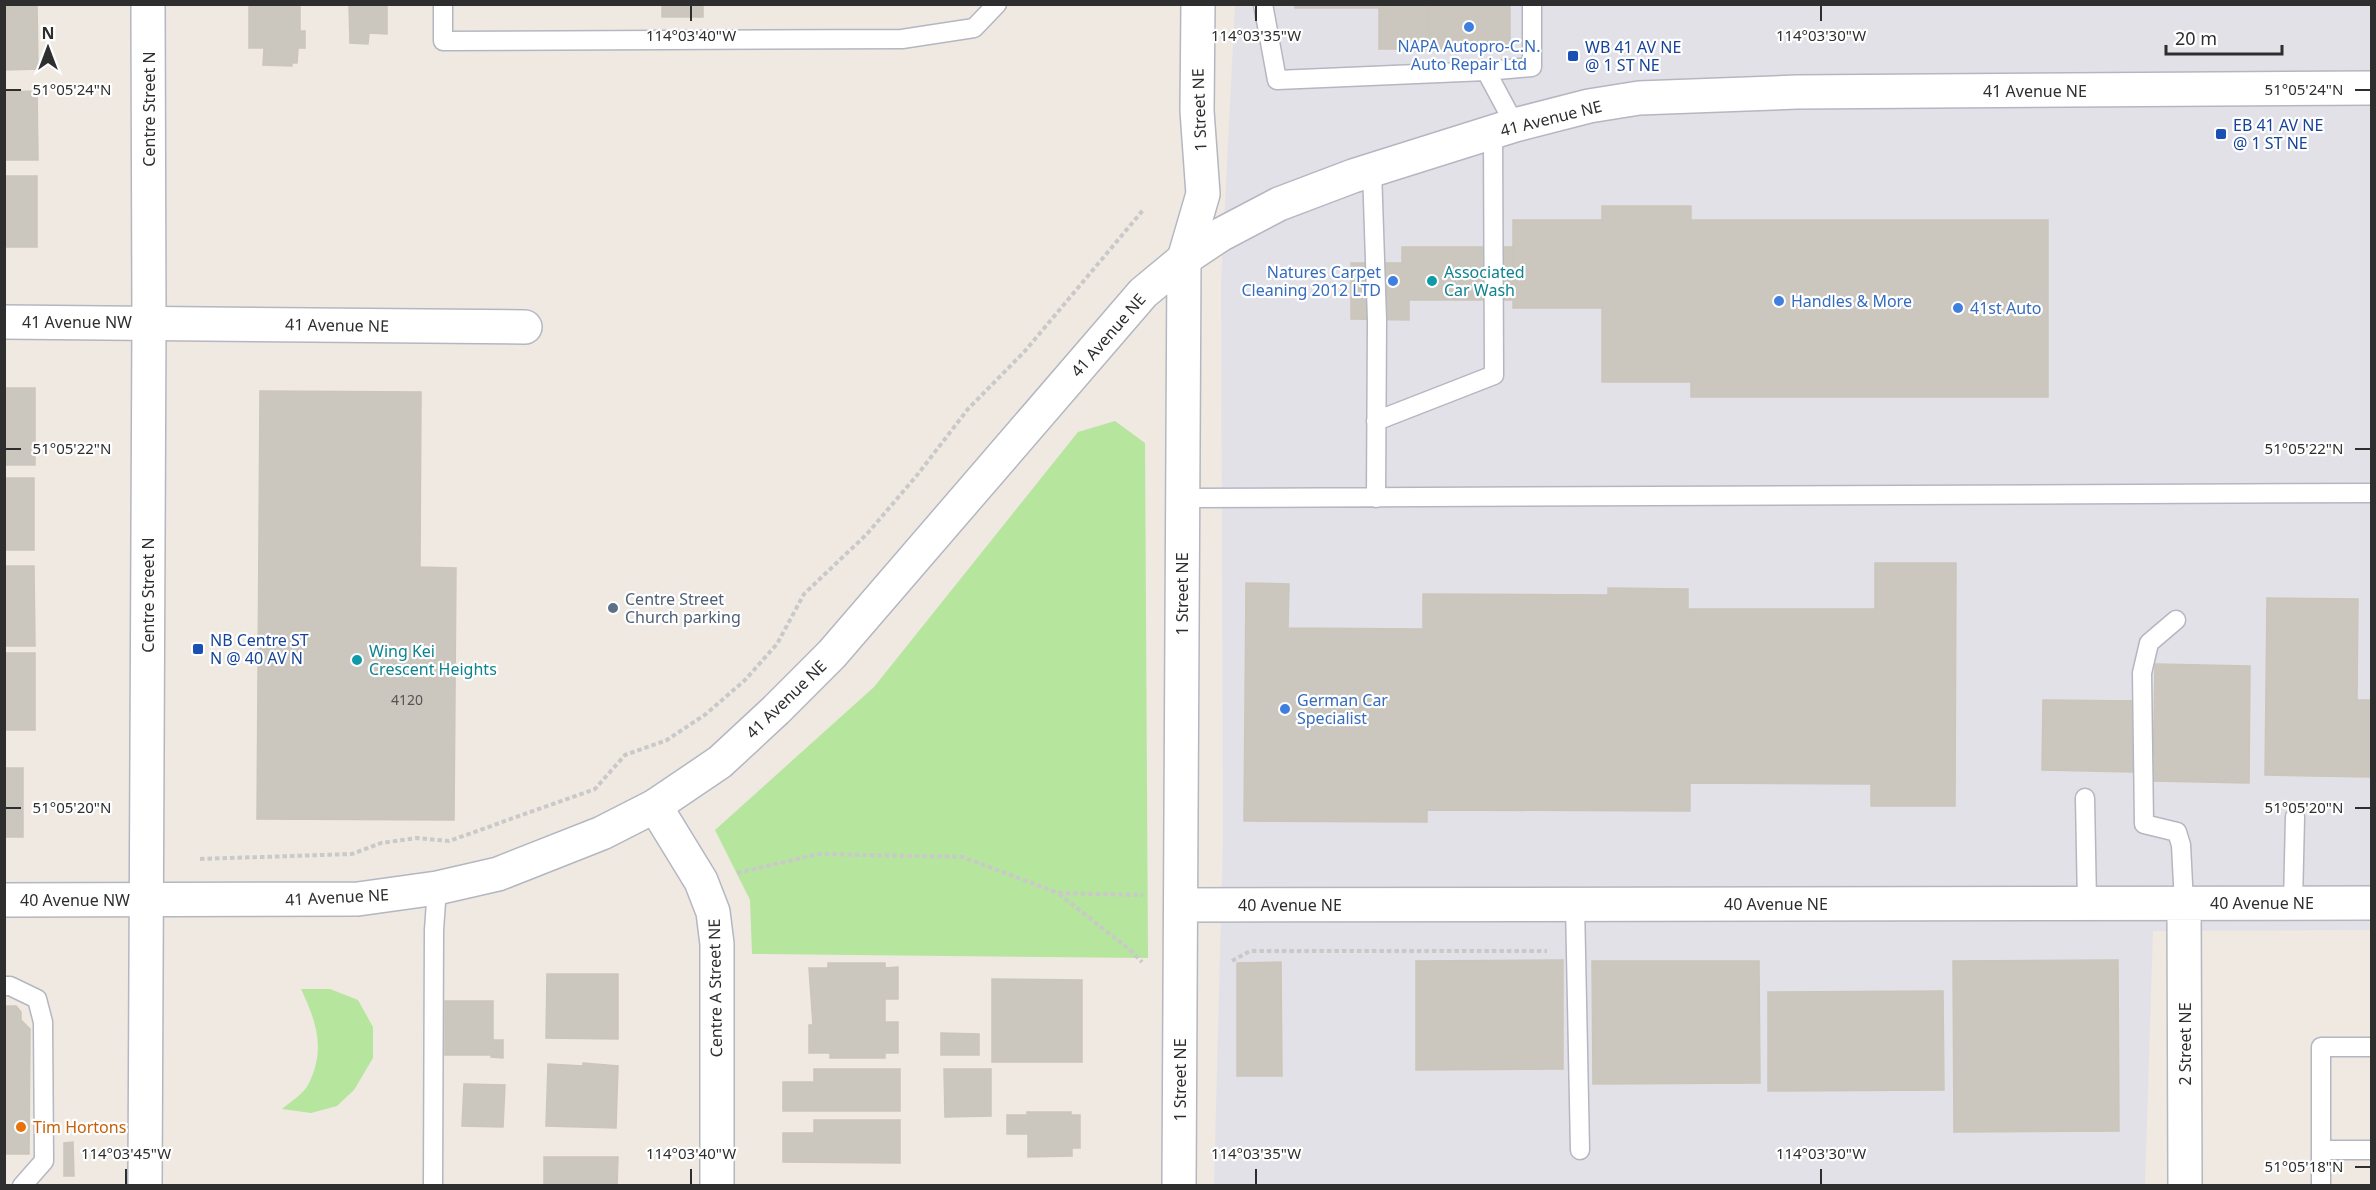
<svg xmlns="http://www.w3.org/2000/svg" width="2376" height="1190" font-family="'Noto Sans',sans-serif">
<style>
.industrial{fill:#e3e1e8}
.green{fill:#b6e59e}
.building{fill:#cbc7bf;stroke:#cbc5ba;stroke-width:1.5}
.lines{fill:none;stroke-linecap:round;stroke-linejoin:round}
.service-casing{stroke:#b4b7c1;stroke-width:21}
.minor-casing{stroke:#b4b7c1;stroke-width:36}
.tertiary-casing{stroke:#b4b7c1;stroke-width:36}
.secondary-casing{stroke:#b4b7c1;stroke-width:36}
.path{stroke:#c9c9c9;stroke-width:4;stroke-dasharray:4.5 3;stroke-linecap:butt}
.service{stroke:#fff;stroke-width:18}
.minor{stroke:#fff;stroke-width:33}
.tertiary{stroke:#fff;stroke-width:33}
.secondary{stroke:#fff;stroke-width:33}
.ticks{fill:none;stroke:#2e2e2e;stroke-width:2}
.shop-dot{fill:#3f7fe0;stroke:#fff;stroke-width:2}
.transit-dot{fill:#1a4fb4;stroke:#fff;stroke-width:2}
.culture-dot{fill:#0f9aa8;stroke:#fff;stroke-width:2}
.service-dot{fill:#5c6f8a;stroke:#fff;stroke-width:2}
.food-dot{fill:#e8710a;stroke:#fff;stroke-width:2}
.labels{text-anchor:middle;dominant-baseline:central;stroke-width:4.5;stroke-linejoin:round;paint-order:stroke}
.number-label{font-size:14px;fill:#555452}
.shop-label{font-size:16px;fill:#366cbe;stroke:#fff;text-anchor:start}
.transit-label{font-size:16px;fill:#164399;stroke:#fff;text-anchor:start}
.street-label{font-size:16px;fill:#2e2e2e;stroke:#fff}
.culture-label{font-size:16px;fill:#0d838f;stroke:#fff;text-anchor:start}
.service-label{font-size:16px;fill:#4e5e75;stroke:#fff;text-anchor:start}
.food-label{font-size:16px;fill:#c56008;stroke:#fff;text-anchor:start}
.ticks-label{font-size:15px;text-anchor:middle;fill:#2e2e2e;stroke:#fff;stroke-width:4.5;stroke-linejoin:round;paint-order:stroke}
</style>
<rect width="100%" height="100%" fill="#efe9e1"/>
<path class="industrial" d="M1235,5H2371V930L2153,931L2145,1185L1214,1186L1223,840L1221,281Z"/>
<path class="green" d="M1115,421L1145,443L1148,958L752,954L750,900L715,830L874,687L1078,432Z
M301,989H330L358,1000L373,1027V1058L354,1090L337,1106L311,1113L282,1109C290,1102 305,1093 309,1083C326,1048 316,1021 301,989Z"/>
<path class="building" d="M249,4H300V31H305V48H298L297,63H292V66L263,65L264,48H249Z
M349,4H387V34L369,33L368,44L350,43Z
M662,4H703V17H662Z
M1295,4H1510V49H1379V8H1295Z
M1295,4H1428L1429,49H1379V8H1295Z
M1428,4H1510V49H1429Z
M4,5H37L38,69L4,70Z
M37,91L38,160H4V92Z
M4,176H37V247H4Z
M1602,206H1691V220H2048V397H1691V382H1602V308H1544V220H1602Z
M1513,220H1544V308H1513Z
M1402,247H1513L1512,300H1409V320L1351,319V263H1402Z
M4,388H35V465H4Z
M260,391L421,392L420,567L456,568L454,820L257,819Z
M4,478H34V550H4Z
M1875,563H1956L1955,806H1871V784L1690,783V811L1427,810V822L1244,821L1246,583L1289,584L1288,628L1423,629V594L1608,595V588L1688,589V609H1875Z
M4,566H34L35,646H4Z
M2267,598L2358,599L2357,700H2372V777L2265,775Z
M4,653H35V730H4Z
M2155,664L2250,666L2249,783L2153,781Z
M2043,700L2135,701L2134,772L2042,770Z
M4,768H23V837H4Z
M1563,960V1069L1416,1070V961Z
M2118,960L2119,1131L1954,1132L1953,961Z
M1592,961H1759L1760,1083L1593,1084Z
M1281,962L1282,1076H1237V963Z
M828,963H885V968L898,967V999H885V1022H898V1053H885V1058H830V1053H809V1025H813L809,968H828Z
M547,974H618V1039L546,1038Z
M992,979L1082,980V1062H992Z
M1943,991L1944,1090L1768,1091V992Z
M445,1001H493V1040H503V1058L491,1057V1055H445Z
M4,1006H16L21,1012V1020L30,1029L29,1154H4Z
M941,1033L979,1034V1055H941Z
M583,1063L618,1066L616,1128L546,1126L548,1064L583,1066Z
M814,1069H900V1111H783V1082H814Z
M944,1069H991V1116L945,1117Z
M464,1084L505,1085L503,1127L462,1126Z
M1027,1112H1071V1115H1080V1148H1072V1156L1028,1157V1134H1007V1115H1027Z
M814,1120H900V1163L783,1162V1133H814Z
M73,1142L74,1176H64V1143Z
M544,1157H618L617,1186H544Z"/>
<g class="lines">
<g class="service-casing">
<path id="service" d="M443,4V41L902,39L974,28L997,4
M1263,4L1277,80L1486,71L1532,67V4
M1486,71L1515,125
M1372,170L1377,320L1376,498
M1376,421L1494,375L1493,132
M1183,498L2372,493
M2176,620L2149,643L2142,673L2144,824L2177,832L2181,845L2184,903
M2085,798L2087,903
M2293,903L2295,817
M1575,904L1580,1150
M4,986H10L37,999L43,1022L44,1161L22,1186
M2321,1150H2372
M433,1186L434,930L437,888
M2321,1186V1047H2372"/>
</g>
<g class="minor-casing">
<path id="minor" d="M4,322L525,327
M655,806L701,881L713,912L717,944V1186
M2184,903L2185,1186
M1181,905L2372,903
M1179,1186L1184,259L1203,194L1197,111L1198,4"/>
</g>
<g class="tertiary-casing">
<path id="tertiary" d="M4,900L358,899L437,888L498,874L602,833L655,806L720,762L776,710L832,654L1143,293L1184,259L1220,235L1279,204L1353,176L1515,125L1589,106L1639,98L1797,92L2372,88"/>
</g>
<g class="secondary-casing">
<path id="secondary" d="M145,1186L149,322L148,4"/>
</g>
<path class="path" d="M200,859L352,854L381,843L417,838L449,841L595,789L625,755L667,740L706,714L745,680L777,644L804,594L867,534L918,474L968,409L1025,351L1144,209
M737,873L819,854L963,857L1058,893L1143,895
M1059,894L1129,949L1142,962
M1232,961L1250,951H1547"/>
<use href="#service" class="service"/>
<use href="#minor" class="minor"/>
<use href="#tertiary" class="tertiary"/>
<use href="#secondary" class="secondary"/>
</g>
<path class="ticks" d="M691,6V21M1256,6V21M1821,6V21M6,90H21M2355,90H2370M6,449H21M2355,449H2370M6,808H21M2355,808H2370M2355,1167H2370M126,1169V1184M691,1169V1184M1256,1169V1184M1821,1169V1184"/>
<g class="shop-dot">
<circle cx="1469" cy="27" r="6"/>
<circle cx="1393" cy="281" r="6"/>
<circle cx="1779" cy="301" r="6"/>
<circle cx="1958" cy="308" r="6"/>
<circle cx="1285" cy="709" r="6"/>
</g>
<g class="transit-dot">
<rect x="1567" y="50" width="12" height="12" rx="3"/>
<rect x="2215" y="128" width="12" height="12" rx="3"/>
<rect x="192" y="643" width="12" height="12" rx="3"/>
</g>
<g class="culture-dot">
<circle cx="1432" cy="281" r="6"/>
<circle cx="357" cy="660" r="6"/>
</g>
<circle class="service-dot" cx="613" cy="608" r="6"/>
<circle class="food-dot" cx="21" cy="1127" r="6"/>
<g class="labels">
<g class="number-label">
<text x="407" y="699">4120</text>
</g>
<g class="shop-label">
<text x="1469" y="46" text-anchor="middle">NAPA Autopro-C.N.<tspan x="1469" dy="18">Auto Repair Ltd</tspan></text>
<text x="1381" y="272" text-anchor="end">Natures Carpet<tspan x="1381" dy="18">Cleaning 2012 LTD</tspan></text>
<text x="1791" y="301">Handles &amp; More</text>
<text x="1970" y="308">41st Auto</text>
<text x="1297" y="700">German Car<tspan x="1297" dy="18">Specialist</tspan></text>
</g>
<g class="transit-label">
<text x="1585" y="47">WB 41 AV NE<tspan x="1585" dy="18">@ 1 ST NE</tspan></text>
<text x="2233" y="125">EB 41 AV NE<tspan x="2233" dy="18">@ 1 ST NE</tspan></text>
<text x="210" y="640">NB Centre ST<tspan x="210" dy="18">N @ 40 AV N</tspan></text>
</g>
<g class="street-label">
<text x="2035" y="91">41 Avenue NE</text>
<text transform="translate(149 109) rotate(-90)">Centre Street N</text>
<text transform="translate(1199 110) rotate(-92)">1 Street NE</text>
<text transform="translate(1551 118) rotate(-14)">41 Avenue NE</text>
<text x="77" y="322">41 Avenue NW</text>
<text transform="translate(337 325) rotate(1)">41 Avenue NE</text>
<text transform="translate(1108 335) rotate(-49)">41 Avenue NE</text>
<text transform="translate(1182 594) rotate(-90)">1 Street NE</text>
<text transform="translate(148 595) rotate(-90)">Centre Street N</text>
<text transform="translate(786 699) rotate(-44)">41 Avenue NE</text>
<text transform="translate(337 897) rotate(-3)">41 Avenue NE</text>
<text x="75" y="900">40 Avenue NW</text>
<text x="2262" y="903">40 Avenue NE</text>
<text x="1776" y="904">40 Avenue NE</text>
<text x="1290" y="905">40 Avenue NE</text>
<text transform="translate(715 988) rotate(-91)">Centre A Street NE</text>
<text transform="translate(2185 1044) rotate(-90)">2 Street NE</text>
<text transform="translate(1180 1080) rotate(-90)">1 Street NE</text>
</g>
<g class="culture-label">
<text x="1444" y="272">Associated<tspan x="1444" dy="18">Car Wash</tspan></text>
<text x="369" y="651">Wing Kei<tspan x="369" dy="18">Crescent Heights</tspan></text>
</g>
<g class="service-label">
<text x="625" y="599">Centre Street<tspan x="625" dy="18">Church parking</tspan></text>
</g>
<g class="food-label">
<text x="33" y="1127">Tim Hortons</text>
</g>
</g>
<g class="ticks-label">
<text x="691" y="41">114°03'40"W</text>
<text x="1256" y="41">114°03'35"W</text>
<text x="1821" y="41">114°03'30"W</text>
<text x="72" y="95">51°05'24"N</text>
<text x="2304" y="95">51°05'24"N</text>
<text x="72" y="454">51°05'22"N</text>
<text x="2304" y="454">51°05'22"N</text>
<text x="72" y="813">51°05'20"N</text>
<text x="2304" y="813">51°05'20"N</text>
<text x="126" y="1159">114°03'45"W</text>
<text x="691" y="1159">114°03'40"W</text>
<text x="1256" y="1159">114°03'35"W</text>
<text x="1821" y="1159">114°03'30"W</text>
<text x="2304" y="1172">51°05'18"N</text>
</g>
<rect width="2376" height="1190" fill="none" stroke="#2e2e2e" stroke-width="12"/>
<g transform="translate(48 48)" stroke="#ffffff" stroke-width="4.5" paint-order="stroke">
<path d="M0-4.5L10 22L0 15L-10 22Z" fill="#2e2e2e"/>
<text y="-9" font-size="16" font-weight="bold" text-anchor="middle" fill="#2e2e2e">N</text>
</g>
<path d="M2166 45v9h116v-9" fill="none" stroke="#2e2e2e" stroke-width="3"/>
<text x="2175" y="45" font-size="18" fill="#2e2e2e" stroke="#ffffff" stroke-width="4.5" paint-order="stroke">20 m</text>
</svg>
